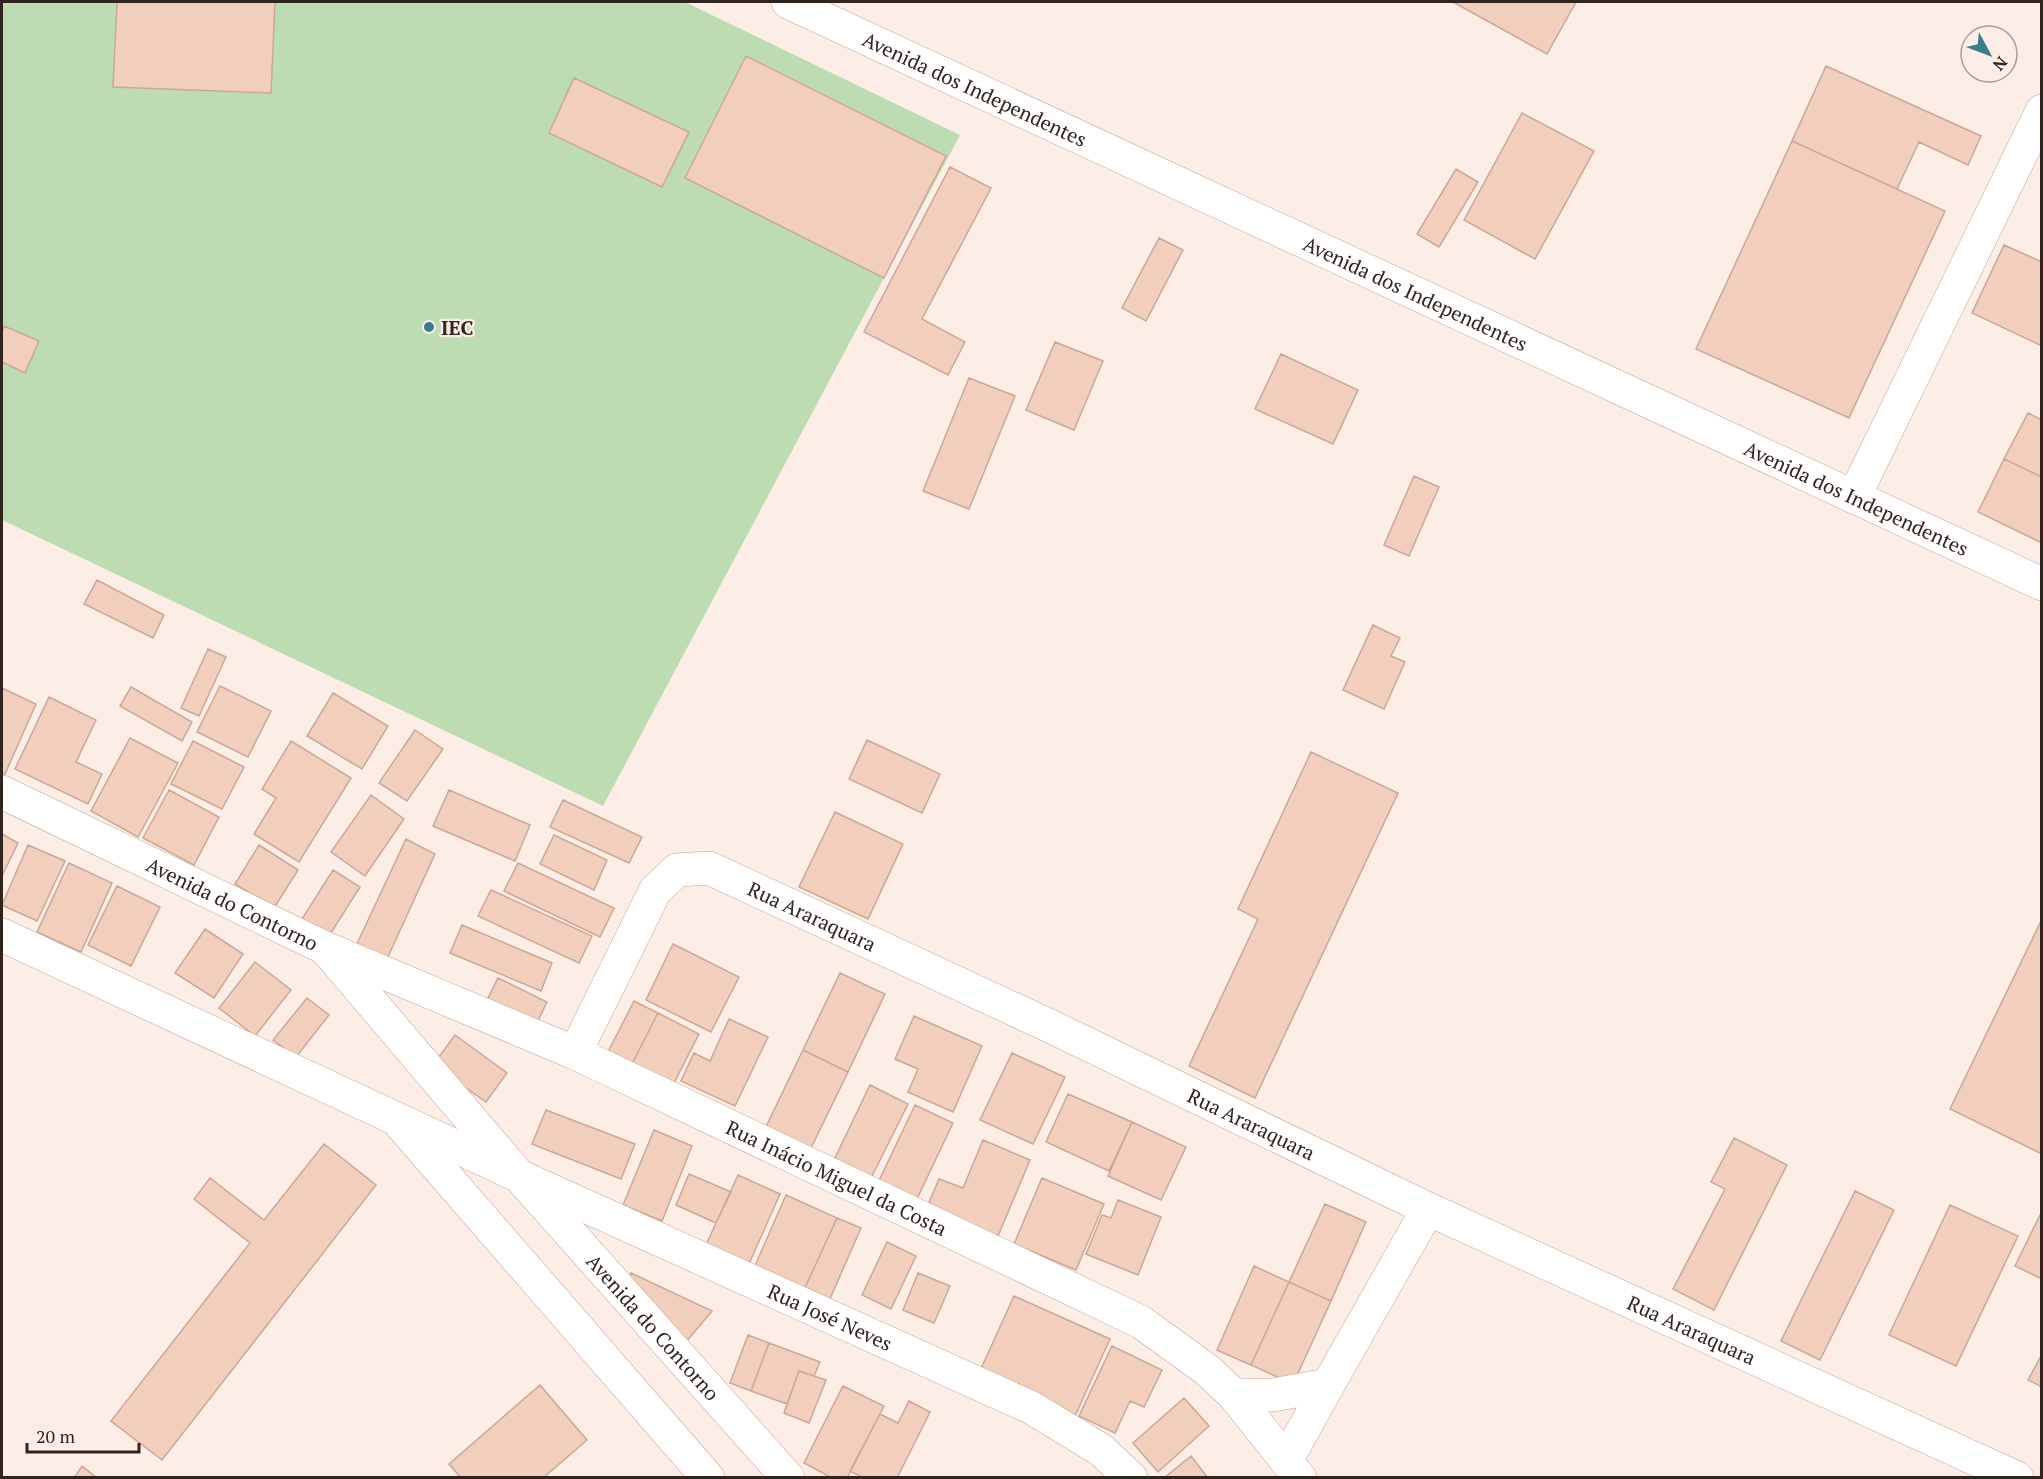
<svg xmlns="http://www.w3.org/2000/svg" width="2043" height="1479" font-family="'PT Serif',serif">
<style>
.green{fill:#bedcb1}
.building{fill:#f2cebd;stroke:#caa898;stroke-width:1.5}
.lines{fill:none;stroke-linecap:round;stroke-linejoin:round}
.minor-casing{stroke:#c5a393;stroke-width:34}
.tertiary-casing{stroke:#c5a393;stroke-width:34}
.secondary-casing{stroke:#c5a393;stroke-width:34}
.minor{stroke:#fff;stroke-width:33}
.tertiary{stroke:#fff;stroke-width:33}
.secondary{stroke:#fff;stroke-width:33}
.poi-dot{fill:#3a7e8d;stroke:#fceee7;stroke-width:2}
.labels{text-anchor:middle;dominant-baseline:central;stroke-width:4.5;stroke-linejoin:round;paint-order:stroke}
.street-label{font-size:20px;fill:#31241e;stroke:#fceee7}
.poi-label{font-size:20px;font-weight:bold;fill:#31241e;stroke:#fceee7;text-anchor:start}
</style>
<rect width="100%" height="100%" fill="#fceee7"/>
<path class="green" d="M2,2H685L960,135L603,806L2,520Z"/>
<path class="building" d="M117,2H275L271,93L113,87Z
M1453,2H1576L1547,54Z
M746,56L946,156L884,278L685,178Z
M1826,66L1981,136L1968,165L1919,142L1897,189L1792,141Z
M574,78L689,132L662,187L549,133Z
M1522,113L1594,151L1535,259L1464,220Z
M1792,141L1945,211L1849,418L1696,349Z
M950,167L991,188L922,319L965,342L948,375L864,332Z
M1456,169L1478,182L1439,247L1417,234Z
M1159,238L1183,250L1146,321L1122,308Z
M2004,245L2042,262V346L1972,313Z
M4,326L39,341L25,373L2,362V332Z
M1055,342L1103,361L1074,430L1026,410Z
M1281,354L1358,390L1333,444L1255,409Z
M969,378L1015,396L969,509L923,491Z
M2028,413L2042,420V477L2004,459Z
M2004,459L2042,477V543L1978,512Z
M1414,476L1439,487L1409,556L1384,545Z
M97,580L164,615L153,638L84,604Z
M1373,625L1400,638L1391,656L1405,662L1384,709L1343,690Z
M208,649L226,657L199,716L181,708Z
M220,686L271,711L248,757L197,732Z
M131,687L192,722L182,741L120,706Z
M2,688L36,704L5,774L2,773Z
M333,693L388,726L362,769L307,736Z
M49,697L96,720L76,762L102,774L88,804L15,769Z
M415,730L443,749L407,801L379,783Z
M130,738L178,763L138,837L91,811Z
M867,740L940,774L922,813L849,779Z
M193,741L244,767L222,809L171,784Z
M291,741L351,778L299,862L254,834L276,798L262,789Z
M1311,752L1398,793L1255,1098L1189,1066L1258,919L1238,909Z
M169,790L219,817L194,865L143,838Z
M449,790L530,825L515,861L433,826Z
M371,795L404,819L365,876L331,852Z
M563,800L642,837L629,863L550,827Z
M835,812L903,844L868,919L799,887Z
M2,834L18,843L2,876Z
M554,835L607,860L594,890L540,864Z
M406,839L435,854L386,961L355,948Z
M28,845L65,861L37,921L2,905Z
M259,845L298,870L274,908L235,884Z
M69,863L112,883L81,952L37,932Z
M518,863L614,908L600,937L504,891Z
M333,870L360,887L329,936L302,919Z
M117,886L160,907L131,966L88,945Z
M491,890L592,936L579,963L478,916Z
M2041,921H2042V1154L1950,1109Z
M462,925L552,963L541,991L450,953Z
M205,929L243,954L214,998L175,973Z
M673,944L739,977L711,1032L646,1000Z
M255,962L291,990L255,1036L219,1008Z
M840,973L885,994L848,1072L803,1050Z
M498,978L547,1002L535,1027L486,1002Z
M307,998L329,1015L296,1057L273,1040Z
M634,1001L658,1013L632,1064L608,1052Z
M658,1013L699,1034L673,1085L632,1064Z
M914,1016L982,1046L953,1112L908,1092L918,1069L895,1059Z
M729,1019L768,1037L735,1106L681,1081L694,1053L710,1061Z
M455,1035L507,1073L486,1102L433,1065Z
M803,1050L848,1072L809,1152L764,1131Z
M1012,1053L1065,1077L1033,1144L980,1120Z
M870,1085L908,1104L871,1178L834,1160Z
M1068,1094L1132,1122L1109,1171L1046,1142Z
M915,1105L953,1123L915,1203L877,1185Z
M546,1110L635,1144L621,1179L532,1144Z
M1132,1122L1186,1147L1161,1200L1108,1176Z
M654,1130L692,1146L662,1221L623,1205Z
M1734,1138L1787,1165L1714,1310L1673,1289L1725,1189L1711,1182Z
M983,1140L1030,1160L998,1236L927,1207L939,1179L963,1188Z
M324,1144L376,1185L162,1460L111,1421L250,1243L194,1199L210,1178L264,1220Z
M689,1174L731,1192L716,1223L676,1205Z
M738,1175L780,1194L748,1266L705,1247Z
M1042,1178L1104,1204L1076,1270L1014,1244Z
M1855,1191L1894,1210L1820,1360L1781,1341Z
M786,1195L837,1218L804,1290L754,1268Z
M1118,1200L1161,1217L1138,1275L1086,1254L1102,1215L1111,1218Z
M1325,1204L1366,1222L1331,1301L1289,1282Z
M1950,1205L2018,1236L1956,1366L1889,1335Z
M2042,1211V1279L2015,1266Z
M837,1218L861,1228L829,1301L804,1290Z
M887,1242L916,1256L891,1309L862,1295Z
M1254,1266L1289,1282L1251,1365L1217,1350Z
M631,1273L712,1311L686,1342L627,1284Z
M918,1273L950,1286L934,1323L903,1310Z
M1289,1282L1331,1301L1293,1384L1251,1365Z
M1014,1296L1110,1339L1075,1416L979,1373Z
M748,1335L769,1343L751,1391L730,1383Z
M769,1343L820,1362L814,1376L799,1371L787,1404L751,1391Z
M1112,1346L1162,1370L1144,1407L1130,1401L1115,1433L1079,1416Z
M2042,1354V1387L2028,1380Z
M799,1371L826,1380L809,1423L784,1413Z
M540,1385L587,1440L543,1478H461L449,1464Z
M843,1386L884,1406L847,1478H832L804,1463Z
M1184,1398L1209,1426L1158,1472L1133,1443Z
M909,1401L930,1412L897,1478H864L850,1471L880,1414L898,1423Z
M1191,1456L1208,1478H1164Z
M82,1466L97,1478H74Z"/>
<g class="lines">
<g class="minor-casing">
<g id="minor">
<path d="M1854,497L2042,111"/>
<path id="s1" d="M325,948L575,1053L1141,1322L1207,1370L1234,1395L1300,1478"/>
<path id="s2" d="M575,1053L655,891L677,870L709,868L1050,1026L1428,1209L2017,1478"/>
<path d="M396,1119L708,1478"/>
<path d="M1328,1385L1428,1209"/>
<path d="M1234,1395H1273L1328,1385L1286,1461"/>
</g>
</g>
<g class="tertiary-casing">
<g id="tertiary">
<path id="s3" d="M2,792L325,948L519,1176L788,1478"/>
<path id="s4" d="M2,935L519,1176L1032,1408L1101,1450L1131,1478"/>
</g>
</g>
<g class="secondary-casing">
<g id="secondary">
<path id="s5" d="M788,2L2042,584"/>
</g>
</g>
<use href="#minor" class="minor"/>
<use href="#tertiary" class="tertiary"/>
<use href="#secondary" class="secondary"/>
</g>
<circle class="poi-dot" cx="429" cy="327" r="6"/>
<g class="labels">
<g class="street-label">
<text stroke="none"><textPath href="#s5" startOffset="206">Avenida dos Independentes</textPath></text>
<text stroke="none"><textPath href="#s5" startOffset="692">Avenida dos Independentes</textPath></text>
<text stroke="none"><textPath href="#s5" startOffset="1178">Avenida dos Independentes</textPath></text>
<text stroke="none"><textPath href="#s3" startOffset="256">Avenida do Contorno</textPath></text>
<text stroke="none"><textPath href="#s2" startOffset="357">Rua Araraquara</textPath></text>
<text stroke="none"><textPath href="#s2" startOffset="843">Rua Araraquara</textPath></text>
<text stroke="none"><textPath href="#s1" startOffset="561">Rua Inácio Miguel da Costa</textPath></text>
<text stroke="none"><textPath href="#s4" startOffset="912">Rua José Neves</textPath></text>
<text stroke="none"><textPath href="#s3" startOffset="860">Avenida do Contorno</textPath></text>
<text stroke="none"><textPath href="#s2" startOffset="1329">Rua Araraquara</textPath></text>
</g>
<g class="poi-label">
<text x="441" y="327">IEC</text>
</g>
</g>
<rect width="2043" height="1479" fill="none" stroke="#31241e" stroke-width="6"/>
<g transform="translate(1989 54) rotate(131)"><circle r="28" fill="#fceee7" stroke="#ab9d97" stroke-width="1.5"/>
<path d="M0-4.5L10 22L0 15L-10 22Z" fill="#3a7e8d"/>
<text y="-9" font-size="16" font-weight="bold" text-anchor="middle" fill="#31241e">N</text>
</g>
<path d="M27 1443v9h112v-9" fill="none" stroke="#31241e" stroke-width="3"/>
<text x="36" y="1443" font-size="18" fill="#31241e" stroke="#fceee7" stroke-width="4.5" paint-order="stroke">20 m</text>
</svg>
